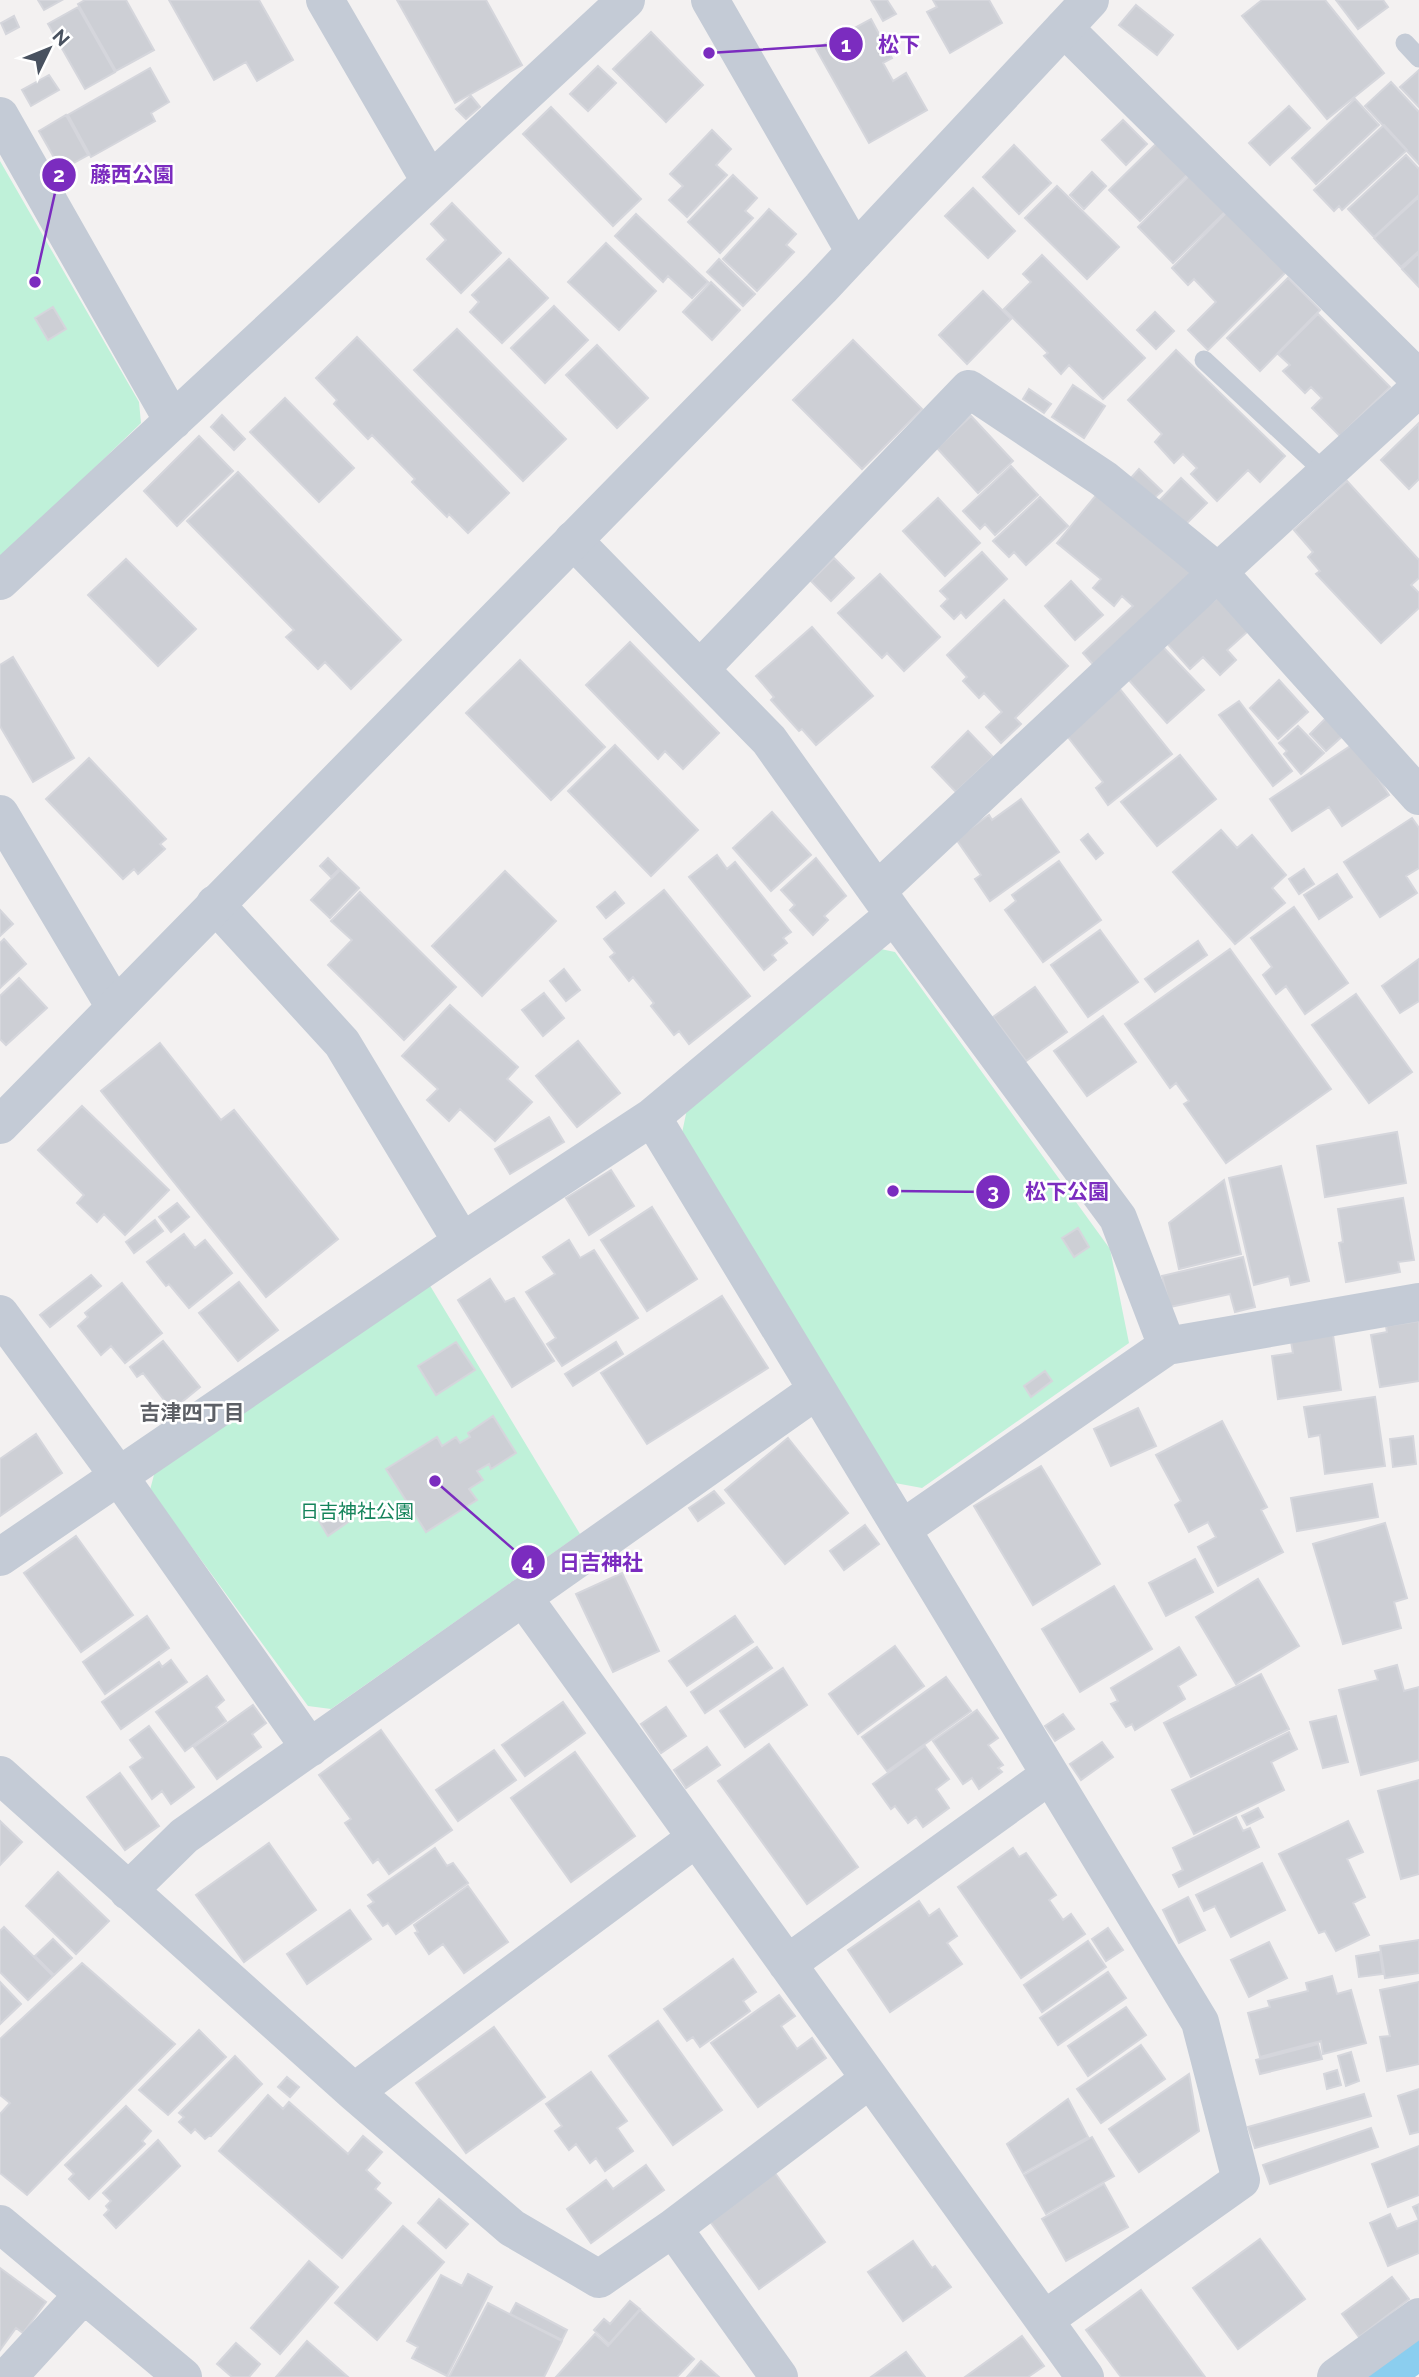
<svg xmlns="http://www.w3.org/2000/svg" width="1419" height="2377" font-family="Raleway,'Noto Sans JP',sans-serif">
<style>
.green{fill:#bff1d9}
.water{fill:#8bceef}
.building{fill:#cdcfd5;stroke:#d5d6dc;stroke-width:2}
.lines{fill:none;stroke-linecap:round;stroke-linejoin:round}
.service{stroke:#c4cbd6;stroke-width:19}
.minor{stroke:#c4cbd6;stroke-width:38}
.tertiary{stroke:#c4cbd6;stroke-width:38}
.labels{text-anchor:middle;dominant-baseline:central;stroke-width:5;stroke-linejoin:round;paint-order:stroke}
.park-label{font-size:19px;fill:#15845b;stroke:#fff}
.neighbourhood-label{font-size:21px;font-weight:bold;fill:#5d6066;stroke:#fff}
.leader{fill:none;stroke:#7b2cbf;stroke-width:2.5}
.callout-dot{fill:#7b2cbf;stroke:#fff;stroke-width:2.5}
.mark-label{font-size:21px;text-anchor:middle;font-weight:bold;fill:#fff}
.callout-label{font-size:21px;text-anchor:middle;font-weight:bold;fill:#7b2cbf;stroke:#fff;stroke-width:5;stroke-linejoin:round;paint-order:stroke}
</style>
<rect width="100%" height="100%" fill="#f3f1f1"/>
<path class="green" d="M0,161L139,402L141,423L0,559Z
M876,948L895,952L1110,1249L1129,1343L922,1488L895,1483L682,1133L687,1109Z
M429,1284L580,1534L331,1709L308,1706L150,1490L155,1471Z"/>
<path class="water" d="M1419,2325V2374L1415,2377H1346Z"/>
<path class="building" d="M38,0H62L44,10Z
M85,0H126L154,50L116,71L78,4Z
M169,0H259L293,60L257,81L246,62L214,80Z
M397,0H486L522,65L455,103Z
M871,0H887L896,14L883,21Z
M933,0H989L1002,23L950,53L927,12L937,7Z
M1262,0H1325L1384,73L1327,119L1242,16Z
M1336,0H1383L1388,7L1358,29Z
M1136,5L1173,35L1157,55L1119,25Z
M78,7L115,72L85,89L48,24Z
M14,16L19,27L6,34L1,23Z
M871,19L892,58L883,63L893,81L906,73L927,110L869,143L816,49Z
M651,32L703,85L666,122L613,69Z
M598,66L616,83L588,111L570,94Z
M150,68L169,102L151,113L155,121L91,157L68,115Z
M1419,70V107L1400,87Z
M49,75L59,90L31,106L22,90Z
M1391,82L1419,112V164L1365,106Z
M471,96L480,107L466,119L456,109Z
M1355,99L1379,125L1316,184L1292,158Z
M1289,106L1310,128L1270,165L1249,143Z
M551,107L641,199L613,226L523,134Z
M66,115L88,155L61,170L39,131Z
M1123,120L1147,144L1126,165L1102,140Z
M1384,125L1407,150L1342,210L1339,206L1334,211L1314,190Z
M712,130L731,149L716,165L727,175L687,217L669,200L683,186L670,174Z
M1158,142L1189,173L1140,221L1109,190Z
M1014,145L1051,183L1019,214L983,177Z
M1406,155L1419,169V195L1374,237L1348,209Z
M1092,172L1106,186L1084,209L1070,195Z
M1192,173L1228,209L1173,263L1138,227Z
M733,175L757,198L745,211L753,218L720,253L688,222Z
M1057,186L1119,247L1087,279L1025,218Z
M973,188L1015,231L988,258L945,216Z
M1419,197V251L1401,267L1374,238Z
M452,203L501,253L461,293L427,259L446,240L431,224Z
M769,209L796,234L786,245L794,252L757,291L723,259Z
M1229,210L1288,270L1208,350L1188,330L1216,302L1194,279L1188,285L1172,268Z
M636,214L708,282L692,298L668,276L663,282L615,236Z
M606,243L656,291L619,330L568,282Z
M1419,253V287L1402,269Z
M1042,255L1145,358L1103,399L1069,365L1061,374L1044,356L1048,353L1004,309L1031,282L1023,274Z
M509,259L548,298L502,343L470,312L479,302L472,295Z
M719,259L755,294L743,306L707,272Z
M1288,278L1320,310L1260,371L1227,338Z
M711,282L740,310L712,340L683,312Z
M983,291L1011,319L967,364L939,335Z
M554,306L588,340L545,383L511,348Z
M53,307L66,329L48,340L35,318Z
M1155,312L1174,331L1156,349L1137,330Z
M1318,314L1390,387L1340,436L1312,408L1322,398L1311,387L1305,393L1283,371L1290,365L1278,354Z
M457,329L566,439L523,481L414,370Z
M357,337L509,493L468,533L449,514L447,517L412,482L415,479L372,435L368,439L334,404L337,400L316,378Z
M853,340L922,409L862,469L793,400Z
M597,345L648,398L617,428L566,375Z
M1176,350L1285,456L1260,482L1248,470L1217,501L1191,474L1197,468L1183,454L1174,463L1155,442L1162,434L1128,400Z
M1073,385L1105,406L1084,438L1052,417Z
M1029,389L1051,404L1044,413L1023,399Z
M285,398L354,468L319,502L250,432Z
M222,415L245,439L234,450L211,427Z
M971,416L1013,461L978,493L937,448Z
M1419,423V479L1409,489L1381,460Z
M199,436L233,471L177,526L144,491Z
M1011,466L1038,495L995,535L985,524L980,529L963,511Z
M1139,469L1162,491L1152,500L1130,479Z
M238,472L401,640L351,689L325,662L318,669L286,637L294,630L187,521Z
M1181,478L1207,503L1183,527L1158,502Z
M1347,481L1419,560V578L1411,585L1419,593V608L1381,643L1316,574L1320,571L1308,557L1313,552L1294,530Z
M1102,488L1198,577L1098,670L1083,653L1133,606L1122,596L1114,606L1093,588L1101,579L1057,543Z
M1040,497L1068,526L1026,565L1014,552L1009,557L993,541Z
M938,498L980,543L945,576L903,531Z
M982,552L1007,579L966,618L961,612L954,619L941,606L948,599L940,591Z
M834,558L854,578L831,601L811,581Z
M126,559L196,629L158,666L88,595Z
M880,574L940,637L904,671L887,653L882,658L838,613Z
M1071,581L1103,615L1075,640L1045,606Z
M1227,591L1257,623L1227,650L1236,660L1220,675L1203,657L1190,669L1163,639Z
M1004,600L1068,666L1015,718L1021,724L1001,743L986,727L1002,712L984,693L979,698L963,681L967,677L947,655Z
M812,627L873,696L816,745L802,729L799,731L771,700L774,697L756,676Z
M630,642L719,733L683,769L665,751L658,759L586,685Z
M1163,647L1204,690L1167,723L1128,679Z
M13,657L74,758L33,782L0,726V665Z
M520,660L605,747L551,800L466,713Z
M1279,680L1308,712L1278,739L1250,708Z
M1119,688L1172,754L1108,805L1096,788L1103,782L1064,732Z
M1239,701L1292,771L1273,786L1219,715Z
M1329,715L1346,733L1326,751L1310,734Z
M1298,726L1324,753L1301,774L1284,754L1287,751L1279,743Z
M968,731L993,757L956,792L932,767Z
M1355,743L1389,795L1342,826L1329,807L1292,831L1270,799Z
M615,745L698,830L651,876L568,791Z
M1180,755L1216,799L1157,846L1121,802Z
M89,758L166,839L160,844L165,849L138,874L134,869L123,879L46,799Z
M1021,799L1059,852L990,901L975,879L981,875L956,839L989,815L992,820Z
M772,812L811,855L771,891L733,848Z
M1412,818L1419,828V868L1406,876L1417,893L1380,917L1344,862Z
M1221,830L1237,848L1252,835L1286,875L1272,888L1285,903L1235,944L1173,872Z
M1088,834L1103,853L1096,859L1081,840Z
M717,855L727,869L735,862L791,932L783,938L787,943L772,955L776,960L764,970L689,877Z
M328,858L339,869L331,877L320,866Z
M816,858L846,896L824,916L828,920L813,935L790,910L795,905L781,890Z
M1059,861L1101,920L1043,962L1005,910L1016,901L1012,895Z
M1304,869L1314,884L1299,894L1289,879Z
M340,870L359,888L330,918L311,900Z
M505,871L556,921L482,996L432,946Z
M1337,874L1352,897L1319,919L1304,895Z
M664,890L750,996L689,1044L679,1031L674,1035L651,1006L654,1003L633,977L629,981L610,957L615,953L604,939Z
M360,892L456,987L404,1040L328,965L352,940L331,921Z
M615,892L624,903L606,918L597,907Z
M1294,907L1348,983L1305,1014L1286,986L1276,994L1263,975L1272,967L1251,938Z
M0,910L13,924L0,936Z
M1100,930L1138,982L1088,1017L1051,965Z
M4,939L26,964L0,988V943Z
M1198,941L1207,955L1155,992L1145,979Z
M1230,949L1331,1089L1226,1163L1184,1104L1189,1101L1176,1083L1170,1088L1125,1024Z
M1419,959V1001L1400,1013L1382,986Z
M564,969L580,990L566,1001L550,981Z
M19,978L47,1008L6,1045L0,1039V996Z
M1035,987L1067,1032L1026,1061L993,1017Z
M544,993L564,1018L543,1036L522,1010Z
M1356,994L1412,1072L1369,1103L1312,1025Z
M450,1005L518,1067L507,1079L532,1102L495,1141L460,1109L449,1121L427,1100L438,1089L402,1056Z
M1103,1016L1136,1062L1087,1096L1054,1051Z
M578,1041L620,1093L577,1127L536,1076Z
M160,1043L221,1120L234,1110L338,1239L266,1297L101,1091Z
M82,1106L169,1190L125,1235L104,1214L97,1222L77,1203L84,1195L38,1150Z
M549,1117L564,1142L510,1174L495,1149Z
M1397,1132L1406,1183L1325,1197L1317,1146Z
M1281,1166L1309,1281L1291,1285L1289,1276L1254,1285L1229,1178Z
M611,1170L634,1206L589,1235L566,1198Z
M1224,1180L1241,1254L1179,1269L1169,1223Z
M1403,1198L1414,1260L1398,1262L1400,1272L1346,1282L1339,1243L1343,1242L1338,1209Z
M177,1203L189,1217L171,1232L159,1217Z
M652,1207L697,1279L647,1311L601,1240Z
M155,1220L163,1231L134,1253L126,1242Z
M1078,1228L1089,1247L1074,1257L1062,1238Z
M184,1234L195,1248L205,1240L232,1273L189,1308L169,1284L166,1286L147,1262Z
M569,1240L580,1258L594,1250L638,1318L562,1366L547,1344L556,1338L526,1292L555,1274L543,1257Z
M1243,1257L1255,1307L1235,1312L1230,1294L1170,1307L1162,1276Z
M91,1275L101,1286L50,1327L40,1315Z
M490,1279L505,1302L514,1298L554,1361L512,1387L458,1300Z
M239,1282L278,1330L238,1361L199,1313Z
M122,1283L162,1333L125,1363L111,1346L101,1355L78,1326L88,1317L85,1313Z
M722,1296L768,1368L647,1444L601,1373Z
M1419,1321V1381L1380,1387L1371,1335L1387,1332L1386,1326Z
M1333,1335L1341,1390L1278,1399L1272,1356L1293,1353L1291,1341Z
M163,1341L200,1387L172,1410L143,1373L137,1377L130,1367Z
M456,1342L475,1370L436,1395L418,1366Z
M616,1342L623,1354L573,1386L565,1374Z
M1045,1371L1052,1381L1031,1397L1024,1386Z
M1375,1397L1385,1466L1325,1474L1320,1435L1309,1437L1304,1407Z
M1138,1408L1156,1446L1111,1466L1094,1429Z
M493,1416L516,1453L491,1469L489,1464L477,1471L483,1480L469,1489L477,1500L426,1532L386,1469L437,1437L442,1446L456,1437L460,1443L470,1437L468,1433Z
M1222,1421L1267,1507L1261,1510L1283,1552L1218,1586L1198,1547L1216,1537L1208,1522L1189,1532L1175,1505L1181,1501L1156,1455Z
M36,1434L62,1473L0,1516V1459Z
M1413,1436L1416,1464L1393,1467L1390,1439Z
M788,1438L848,1513L785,1564L725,1490Z
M1041,1466L1100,1564L1033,1605L974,1506Z
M1372,1484L1378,1517L1297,1531L1291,1498Z
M714,1491L724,1503L698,1521L689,1508Z
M339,1508L348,1522L328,1536L319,1521Z
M1385,1523L1407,1598L1394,1602L1401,1628L1343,1644L1313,1544Z
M865,1525L879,1544L844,1570L830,1551Z
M76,1536L133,1615L81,1652L24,1573Z
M1195,1559L1213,1592L1166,1616L1149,1583Z
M622,1573L659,1651L613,1672L576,1594Z
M1258,1579L1299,1646L1236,1684L1196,1617Z
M1114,1586L1152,1649L1080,1692L1042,1629Z
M147,1616L169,1648L105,1694L83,1662Z
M735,1616L753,1642L687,1686L669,1661Z
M895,1646L924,1686L858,1734L829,1694Z
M757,1647L772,1668L705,1713L691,1692Z
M1179,1647L1196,1675L1178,1686L1185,1699L1135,1730L1132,1724L1126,1727L1111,1704L1118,1701L1111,1688Z
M171,1660L187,1682L121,1729L102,1702L159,1662L162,1667Z
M1397,1665L1404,1691L1419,1687V1760L1361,1775L1339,1690L1378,1680L1375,1671Z
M783,1668L807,1705L745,1747L720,1711Z
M1261,1674L1289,1729L1191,1777L1164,1723Z
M207,1676L224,1700L216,1707L226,1721L185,1751L156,1712Z
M946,1677L971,1711L887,1771L862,1737Z
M563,1702L585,1733L525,1776L502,1745Z
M253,1705L266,1723L252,1734L261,1747L217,1779L194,1747Z
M666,1707L686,1736L661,1753L641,1724Z
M977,1710L998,1738L988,1745L1003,1765L998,1768L1002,1772L979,1789L972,1778L963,1784L933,1741Z
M1063,1714L1074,1729L1055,1741L1045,1726Z
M1336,1716L1348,1762L1323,1768L1310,1722Z
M149,1726L194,1787L171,1804L162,1791L152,1799L130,1767L143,1758L130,1740Z
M381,1730L452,1830L389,1874L378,1859L373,1863L345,1823L351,1819L319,1775Z
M1289,1732L1297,1749L1271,1762L1284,1790L1194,1834L1172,1790Z
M1102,1742L1113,1757L1081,1780L1070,1764Z
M769,1744L858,1867L807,1904L718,1781Z
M925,1746L949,1779L936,1789L949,1808L923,1827L916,1817L908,1823L895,1806L891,1809L873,1784Z
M707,1747L720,1765L686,1788L674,1770Z
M494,1750L516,1780L458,1821L436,1790Z
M575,1752L635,1836L571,1882L511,1798Z
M120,1773L159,1826L125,1850L87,1797Z
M1419,1780V1874L1401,1879L1378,1791Z
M1258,1808L1263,1817L1247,1825L1242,1816Z
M1236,1817L1243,1831L1250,1828L1259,1847L1179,1887L1173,1875L1183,1870L1173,1848Z
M0,1821L22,1842L0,1865Z
M1348,1821L1363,1852L1347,1859L1365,1897L1353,1903L1369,1935L1336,1951L1325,1931L1319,1933L1279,1854Z
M269,1843L316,1910L244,1962L196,1895Z
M435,1848L447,1866L453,1863L468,1883L396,1934L388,1923L383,1926L368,1906L374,1902L368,1895Z
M1013,1848L1019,1857L1026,1853L1056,1895L1049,1900L1063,1920L1071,1914L1085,1934L1021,1978L958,1887Z
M1262,1863L1285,1910L1231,1937L1215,1906L1204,1911L1196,1895Z
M58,1872L109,1921L76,1954L26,1906Z
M468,1886L508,1942L464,1973L443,1944L429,1954L415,1933L418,1932L414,1925Z
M1188,1897L1205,1930L1179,1943L1163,1910Z
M919,1901L929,1916L939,1909L957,1936L947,1943L962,1964L890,2012L848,1950Z
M350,1910L371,1939L307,1984L287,1954Z
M4,1927L53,1976L28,2000L0,1972V1931Z
M1108,1928L1123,1950L1106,1961L1092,1939Z
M53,1939L72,1958L54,1975L35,1956Z
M1419,1940V1973L1385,1978L1380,1946Z
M1088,1941L1106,1967L1042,2012L1024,1985Z
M1269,1942L1287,1978L1249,1997L1231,1960Z
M1380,1952L1383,1974L1359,1977L1356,1956Z
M733,1959L756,1992L743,2001L750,2011L700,2047L693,2037L687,2041L664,2009Z
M82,1963L175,2044L27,2195L0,2173V2114L10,2103L0,2095V2039Z
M1108,1972L1126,1998L1058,2045L1040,2018Z
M1332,1976L1337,1994L1351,1990L1366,2043L1323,2054L1321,2041L1260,2057L1248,2013L1270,2007L1268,2001L1308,1991L1306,1983Z
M0,1982L21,2004L0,2024Z
M1419,1982V2064L1387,2071L1380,2037L1390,2036L1380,1990Z
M779,1995L795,2016L781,2026L797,2049L812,2038L826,2058L758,2107L711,2043Z
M1126,2007L1146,2035L1088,2076L1068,2046Z
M658,2021L722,2110L673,2145L609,2056Z
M494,2027L545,2097L466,2153L416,2083Z
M199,2030L226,2057L168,2115L139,2090Z
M1318,2044L1322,2059L1260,2074L1256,2060Z
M1141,2045L1165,2079L1101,2123L1077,2089Z
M1351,2052L1359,2081L1346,2086L1338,2056Z
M235,2056L262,2084L211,2136L210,2135L205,2139L195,2129L191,2133L179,2122L184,2117L179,2113Z
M1337,2070L1341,2085L1327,2089L1324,2074Z
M591,2072L627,2121L617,2128L633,2151L605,2171L596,2158L590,2163L576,2144L569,2150L555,2131L562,2126L546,2104Z
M1189,2074L1199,2131L1139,2172L1109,2129Z
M287,2077L299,2087L290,2097L278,2087Z
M1419,2089V2132L1410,2134L1398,2096Z
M1364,2094L1371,2116L1255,2148L1248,2127Z
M268,2095L283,2109L289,2102L348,2154L363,2136L382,2152L366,2170L380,2183L375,2189L391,2203L342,2258L219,2151Z
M1068,2099L1088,2137L1023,2173L1007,2144Z
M126,2106L151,2131L142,2141L145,2144L89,2199L69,2179L74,2174L65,2165Z
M1371,2128L1378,2147L1270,2184L1263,2165Z
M1092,2137L1114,2176L1046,2214L1024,2175Z
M158,2140L180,2166L116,2228L104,2215L109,2210L106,2206L111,2201L103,2193Z
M1419,2146V2195L1388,2207L1372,2164Z
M646,2165L664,2190L591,2243L567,2209L606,2180L613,2189Z
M775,2173L825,2242L759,2289L709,2220Z
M1104,2184L1128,2227L1066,2261L1042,2219Z
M439,2199L468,2224L446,2248L418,2223Z
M1419,2204V2253L1388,2266L1370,2223L1390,2214L1397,2229L1419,2220L1413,2207Z
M403,2226L444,2262L377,2340L335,2303Z
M1260,2239L1305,2299L1238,2349L1193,2288Z
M913,2241L932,2268L935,2266L951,2287L903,2321L868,2272Z
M309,2261L338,2287L280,2354L251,2328Z
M0,2268L46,2302L23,2333L16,2328L0,2350Z
M468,2274L492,2287L447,2376L412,2358L418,2347L407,2341L441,2275L462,2286Z
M1392,2277L1409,2299L1359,2337L1342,2314Z
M1141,2290L1205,2377H1121L1086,2330Z
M630,2301L640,2309L609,2344L594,2330L604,2319L610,2324Z
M488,2303L562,2341L544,2377H449Z
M516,2303L567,2330L562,2340L510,2314Z
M640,2310L694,2359L677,2377H556L595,2334L608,2346Z
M1022,2336L1044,2366L1028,2377H965Z
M307,2341L348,2377H276Z
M236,2343L260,2364L249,2377H232L217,2364Z
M906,2352L925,2377H871Z
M701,2361L719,2377H687Z"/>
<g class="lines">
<path class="service" d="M1405,43L1419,58
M1204,360L1326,473"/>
<path class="minor" d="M325,0L430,181
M1064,28L1419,379
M0,116L173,421
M573,540L769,740L894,915L1118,1218L1167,1346L902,1529
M0,581L626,0
M700,669L969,389L1104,479L1218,572L1419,796
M0,814L115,1007
M877,891L1218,572L1419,388
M215,904L342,1043L462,1242
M652,1117L1200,2022L1241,2180L1044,2320
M0,1314L118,1475L310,1748
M1167,1346L1419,1302
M0,1557L462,1242L652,1117L894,915
M523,1597L1085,2377
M0,1775L354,2092L512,2228L599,2279L673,2228L870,2079
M128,1891L184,1836L817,1390
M787,1964L1050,1775
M354,2092L696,1838
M0,2224L183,2377
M673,2228L779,2377
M8,2377L84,2294
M1336,2377L1419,2317"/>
<path class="tertiary" d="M710,0L855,252
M0,1125L821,288L1090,0"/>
</g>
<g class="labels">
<g class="park-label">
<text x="357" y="1511">日吉神社公園</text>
</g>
<g class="neighbourhood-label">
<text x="192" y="1412">吉津四丁目</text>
</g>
</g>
<path class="leader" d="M709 53L846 44M35 282L59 175M893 1191L993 1192M435 1481L528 1562"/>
<g class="callout-dot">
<circle cx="709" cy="53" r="7"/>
<circle cx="35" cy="282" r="7"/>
<circle cx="893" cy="1191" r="7"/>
<circle cx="435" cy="1481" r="7"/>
<circle cx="846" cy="44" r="18"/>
<circle cx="59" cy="175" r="18"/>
<circle cx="993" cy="1192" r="18"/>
<circle cx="528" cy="1562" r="18"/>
</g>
<g class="mark-label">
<text x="846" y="52">1</text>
<text x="59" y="182">2</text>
<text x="993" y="1199">3</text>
<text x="528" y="1570">4</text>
</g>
<g class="callout-label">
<text x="899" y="52">松下</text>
<text x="132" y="182">藤西公園</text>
<text x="1067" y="1199">松下公園</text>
<text x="601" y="1570">日吉神社</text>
</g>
<g transform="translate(49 49) rotate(47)" stroke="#ffffff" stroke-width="5" paint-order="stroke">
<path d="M0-5L12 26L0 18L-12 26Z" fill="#48515f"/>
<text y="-10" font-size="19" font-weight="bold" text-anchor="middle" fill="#48515f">N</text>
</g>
</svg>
